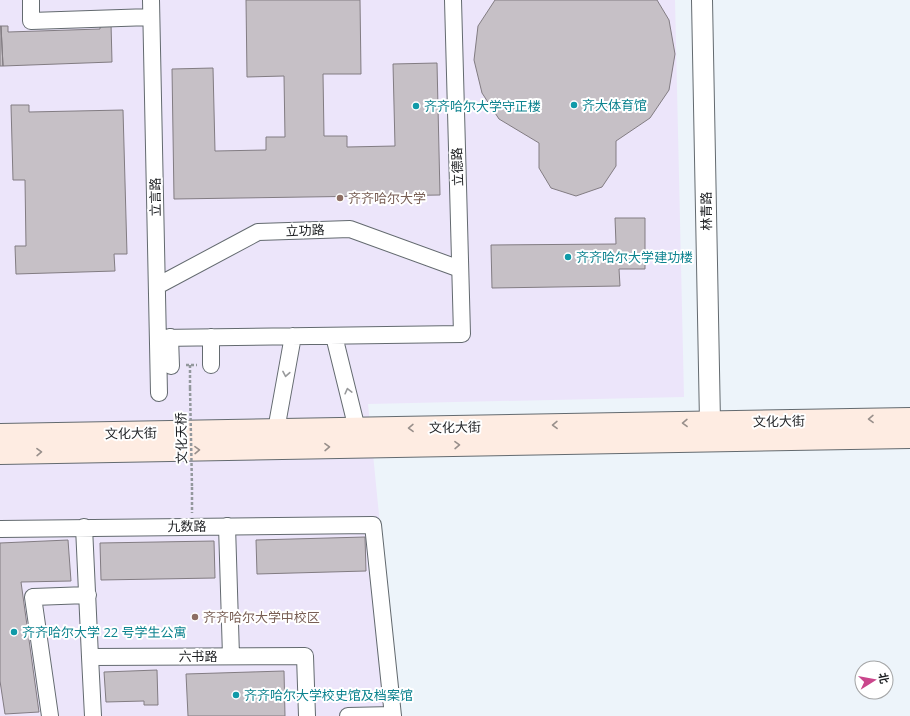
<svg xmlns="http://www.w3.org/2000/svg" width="910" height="716" font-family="'Open Sans','Noto Sans SC',sans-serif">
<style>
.education{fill:#ece5fa}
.building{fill:#c6c0c6;stroke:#827c82}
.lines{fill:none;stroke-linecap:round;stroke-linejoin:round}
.minor-casing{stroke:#636a6f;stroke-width:18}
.tertiary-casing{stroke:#636a6f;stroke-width:22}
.secondary-casing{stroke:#636a6f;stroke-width:24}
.path{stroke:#93989d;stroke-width:2.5;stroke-dasharray:3 2;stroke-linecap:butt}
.minor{stroke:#fff;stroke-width:16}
.tertiary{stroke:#fff;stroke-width:20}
.secondary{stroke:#feece2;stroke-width:22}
.path-bridge{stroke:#93989d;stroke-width:2.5;stroke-dasharray:3 2;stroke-linecap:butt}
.oneway{stroke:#98999b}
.oneway2{stroke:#988f8b}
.culture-dot{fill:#0f9aa8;stroke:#fff;stroke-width:1.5}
.education-dot{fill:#8d6e63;stroke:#fff;stroke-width:1.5}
.labels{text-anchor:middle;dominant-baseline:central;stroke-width:4;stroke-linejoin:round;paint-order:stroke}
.culture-label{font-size:13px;fill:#0d838f;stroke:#fff;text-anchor:start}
.street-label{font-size:13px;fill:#1b1d20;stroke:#fff}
.education-label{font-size:13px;fill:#785e54;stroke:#fff;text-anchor:start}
</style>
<rect width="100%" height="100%" fill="#edf4fa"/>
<path class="education" d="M0,0H675L684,397L368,404L399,716H0Z"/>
<path class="building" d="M246,0H360L361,74H323L324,136H347V147L395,146L393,64L437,63L440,195L174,199L172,69L213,68L215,151L266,150V137H285L284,76L247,77Z
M495,0H657L669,20L675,54L669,90L650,118L616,141V166L602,187L576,196L551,188L539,168V143L499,119L482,93L474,60L478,26Z
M111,23L112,62L3,66L1,26H8V32L100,29V24Z
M0,26H1L3,66H0Z
M11,105H29V112L123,110L127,254H114L115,271L16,274L15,246H26L25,180H13Z
M615,218H645V269H619L620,286L492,288L491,245L616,244Z
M365,537L366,571L257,574L256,540Z
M68,540L71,581L21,582L39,712L5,714L0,681V543Z
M214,541L215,578L101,580L100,543Z
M157,670L158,705H144V701L106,702L104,672Z
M284,671L285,716H188L186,674Z"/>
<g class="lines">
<g class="minor-casing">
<path id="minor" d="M31,0V21L151,17
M151,0L159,393
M157,286L258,232L350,229L460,269
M334,336L357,429
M170,337L171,366
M211,337V365
M158,338L462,334L453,0
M276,430L293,336
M227,526L231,656
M84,527L90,657
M0,529L373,525L393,716
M50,716L33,597L88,595
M93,716L90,657L305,656L307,716
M348,716L393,715"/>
</g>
<g class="tertiary-casing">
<path id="tertiary" d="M702,0L710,422"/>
</g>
<g class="secondary-casing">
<path id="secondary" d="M0,435L910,419
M0,453L910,437"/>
</g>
<path class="path" d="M186,365H197
M190,365V388
M192,487V513"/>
<use href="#minor" class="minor"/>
<use href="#tertiary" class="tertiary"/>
<use href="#secondary" class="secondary"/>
<path class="path-bridge" d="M190,388L192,487"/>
</g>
<defs><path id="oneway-chevron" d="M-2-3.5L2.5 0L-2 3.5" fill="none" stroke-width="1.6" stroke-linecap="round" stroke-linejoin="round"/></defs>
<g class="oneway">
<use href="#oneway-chevron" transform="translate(286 374) rotate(100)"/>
<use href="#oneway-chevron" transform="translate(348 391) rotate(-104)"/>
</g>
<g class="oneway2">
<use href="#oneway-chevron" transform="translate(871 419) rotate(179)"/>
<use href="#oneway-chevron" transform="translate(685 423) rotate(179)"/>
<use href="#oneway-chevron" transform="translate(555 425) rotate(179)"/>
<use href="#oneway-chevron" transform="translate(411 428) rotate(179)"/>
<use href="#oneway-chevron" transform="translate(457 445) rotate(-1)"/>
<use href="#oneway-chevron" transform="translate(327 447) rotate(-1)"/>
<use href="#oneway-chevron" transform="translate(197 450) rotate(-1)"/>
<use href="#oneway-chevron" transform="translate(39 452) rotate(-1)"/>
</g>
<g class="culture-dot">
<circle cx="574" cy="105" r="4"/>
<circle cx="416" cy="106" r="4"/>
<circle cx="568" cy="257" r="4"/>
<circle cx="14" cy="632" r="4"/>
<circle cx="236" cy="695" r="4"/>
</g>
<g class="education-dot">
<circle cx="340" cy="198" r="4"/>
<circle cx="195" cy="617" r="4"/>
</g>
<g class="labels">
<g class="culture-label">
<text x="582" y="105">齐大体育馆</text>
<text x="424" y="106">齐齐哈尔大学守正楼</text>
<text x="576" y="257">齐齐哈尔大学建功楼</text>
<text x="22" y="632">齐齐哈尔大学 22 号学生公寓</text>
<text x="244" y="695">齐齐哈尔大学校史馆及档案馆</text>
</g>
<g class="street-label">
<text transform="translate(457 167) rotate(-92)">立德路</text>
<text transform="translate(155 197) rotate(-91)">立言路</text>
<text transform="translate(706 211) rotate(-91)">林青路</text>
<text transform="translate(305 230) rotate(-2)">立功路</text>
<text transform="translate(779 421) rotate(-1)">文化大街</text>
<text transform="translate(455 427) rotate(-1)">文化大街</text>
<text transform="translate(131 433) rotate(-1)">文化大街</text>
<text transform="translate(181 438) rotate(-91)">文化天桥</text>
<text transform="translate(187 526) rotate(-1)">九数路</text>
<text x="198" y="656">六书路</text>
</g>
<g class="education-label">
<text x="348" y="198">齐齐哈尔大学</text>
<text x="203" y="617">齐齐哈尔大学中校区</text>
</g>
</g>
<g transform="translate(874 680) rotate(79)"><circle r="19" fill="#ffffff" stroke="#a4a5a6"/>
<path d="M0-3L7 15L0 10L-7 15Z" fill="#ca468c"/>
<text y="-6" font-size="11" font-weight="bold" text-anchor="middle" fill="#1b1d20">北</text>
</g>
</svg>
